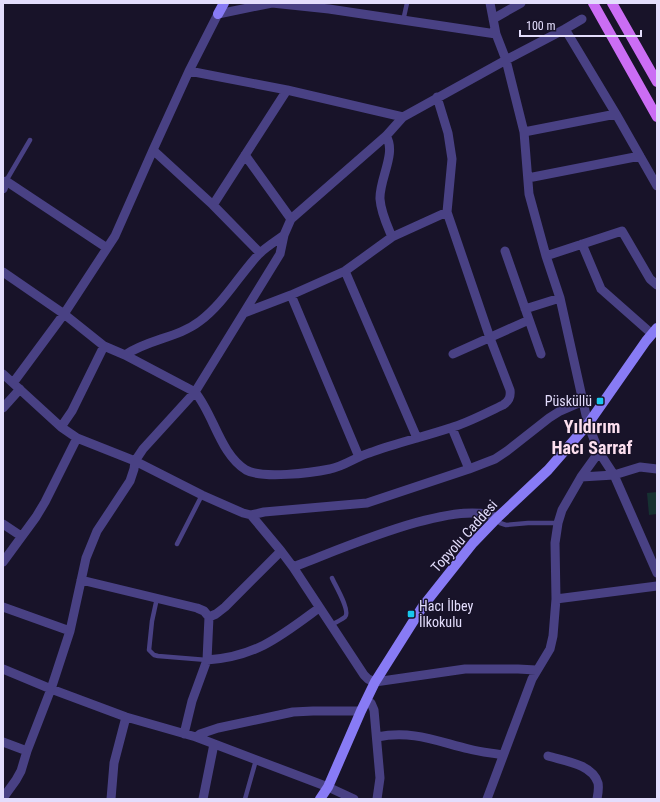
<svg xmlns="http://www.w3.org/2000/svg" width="660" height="802" font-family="'Roboto Condensed',sans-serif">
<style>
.green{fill:#163132}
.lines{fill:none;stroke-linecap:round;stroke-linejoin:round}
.lane{stroke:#494184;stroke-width:4.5}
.street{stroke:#494184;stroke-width:9}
.secondary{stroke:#887bf5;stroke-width:10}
.primary{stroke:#cb6df4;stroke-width:10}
.poi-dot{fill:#18c8ed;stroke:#181329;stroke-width:1.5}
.labels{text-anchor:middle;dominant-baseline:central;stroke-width:3;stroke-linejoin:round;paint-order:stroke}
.poi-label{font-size:14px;fill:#e3ddfc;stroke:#181329;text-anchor:end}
.street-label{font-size:14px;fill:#e3ddfc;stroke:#181329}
.district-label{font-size:18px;font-weight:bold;fill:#fcdfef;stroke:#181329}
</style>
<rect width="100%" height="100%" fill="#181329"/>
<path class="green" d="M657,492V514L649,515L647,493Z"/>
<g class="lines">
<path class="lane" d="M403,21L407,3
M6,181L30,140
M497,518L500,523L506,525L528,523H558
M177,544L202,495
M157,598L152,621L149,650L154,655L158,656L207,660
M331,625C335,623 341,620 345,617C351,611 335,585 332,578
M245,799L256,760"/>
<path class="street" d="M490,3L496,34
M493,19L521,3
M565,29L582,19
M189,71L287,90L403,117
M524,132L616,114
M386,136C397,153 379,179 380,199C381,213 387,225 392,237
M153,150L213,205
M245,155L291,219
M528,178L640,156
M3,189L6,181L107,248
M582,244L601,289L652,334
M505,251L541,354
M260,253L213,205L287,90
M546,256L622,231L650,279L657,285
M345,271L417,438
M3,272L64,314L104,346L125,355L195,392C214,415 220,454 246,470C262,479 311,473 330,469C343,467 356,457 369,453C396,443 423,437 450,428C468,423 486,413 503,405C509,401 511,397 510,390L490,338L447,212L452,159L448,133L437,97
M291,295L359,457
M525,309L560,298
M244,313L291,295L345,271L392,237L447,212
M453,354L529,320
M125,355C148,339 178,338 200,321C224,303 239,275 259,254C266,247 276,241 284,235
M3,374L61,427L77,438L135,461L202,495L243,513L251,515L264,512L367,503L469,469L495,459L507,451L549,418L560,411L583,401
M13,383L64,314L115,236L153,150L189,71L218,14L272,3L329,9L496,34L506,60L524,132L529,194L546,256L560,298L588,424L599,452L581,477L562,510L558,523L555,543L556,599L553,636L550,649L532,679L487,799
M3,408L20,389
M61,427L72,411L104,346
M452,428L469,469
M657,469L640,467L614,475L657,573
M581,477L614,475L599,452
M251,515L281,551L293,567L364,675L368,679L375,682L465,669H518L536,670
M3,524L21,536
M3,562L36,517L45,502L77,438
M293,567C335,552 458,496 497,518
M81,580L197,608L204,611L209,617
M556,599L657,586
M3,607L70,631
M207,660C256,657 281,636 319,608
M3,669L51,689L126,717L196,737L328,787L354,799
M366,700L371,703L374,710L380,778L377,799
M184,734L192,701L207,660L209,617L216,614L225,607L281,551
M196,737L200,734L218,728L293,712L313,711H361
M377,737C412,730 436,741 469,749C480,752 492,753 503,755
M3,742L27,751
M548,756C565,761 592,764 598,783C599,788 598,794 597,799
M3,798L16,780L21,771L27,751L51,689L70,631L86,558L97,531L130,481L134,469L135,461L143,449L195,392L280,254L284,235L291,219L386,136L403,117L506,60L565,29L616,114L657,186
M111,799L114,763L126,717
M203,799L214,744"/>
<path class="secondary" d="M218,14L224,3
M320,799L328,787L361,711L375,682L423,606L473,543L497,518L548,470L588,424L646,341L657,328"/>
<path class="primary" d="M593,3L657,117
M612,3L657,82"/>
</g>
<g class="poi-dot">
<rect x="596" y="397" width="8" height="8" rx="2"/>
<rect x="407" y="610" width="8" height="8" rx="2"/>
</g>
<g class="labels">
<g class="poi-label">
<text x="592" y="401">Püsküllü</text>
<text x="419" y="606" text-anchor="start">Hacı İlbey<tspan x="419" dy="16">İlkokulu</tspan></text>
</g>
<g class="street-label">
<text transform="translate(464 536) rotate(-48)">Topyolu Caddesi</text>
</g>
<g class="district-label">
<text x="592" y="426">Yıldırım<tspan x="592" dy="21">Hacı Sarraf</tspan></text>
</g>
</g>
<rect width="660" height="802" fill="none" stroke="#e3ddfc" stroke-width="8"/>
<path d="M520 30v6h121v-6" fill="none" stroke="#e3ddfc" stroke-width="2"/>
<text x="526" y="30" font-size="12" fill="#e3ddfc" stroke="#181329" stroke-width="3" paint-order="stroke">100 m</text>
</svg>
